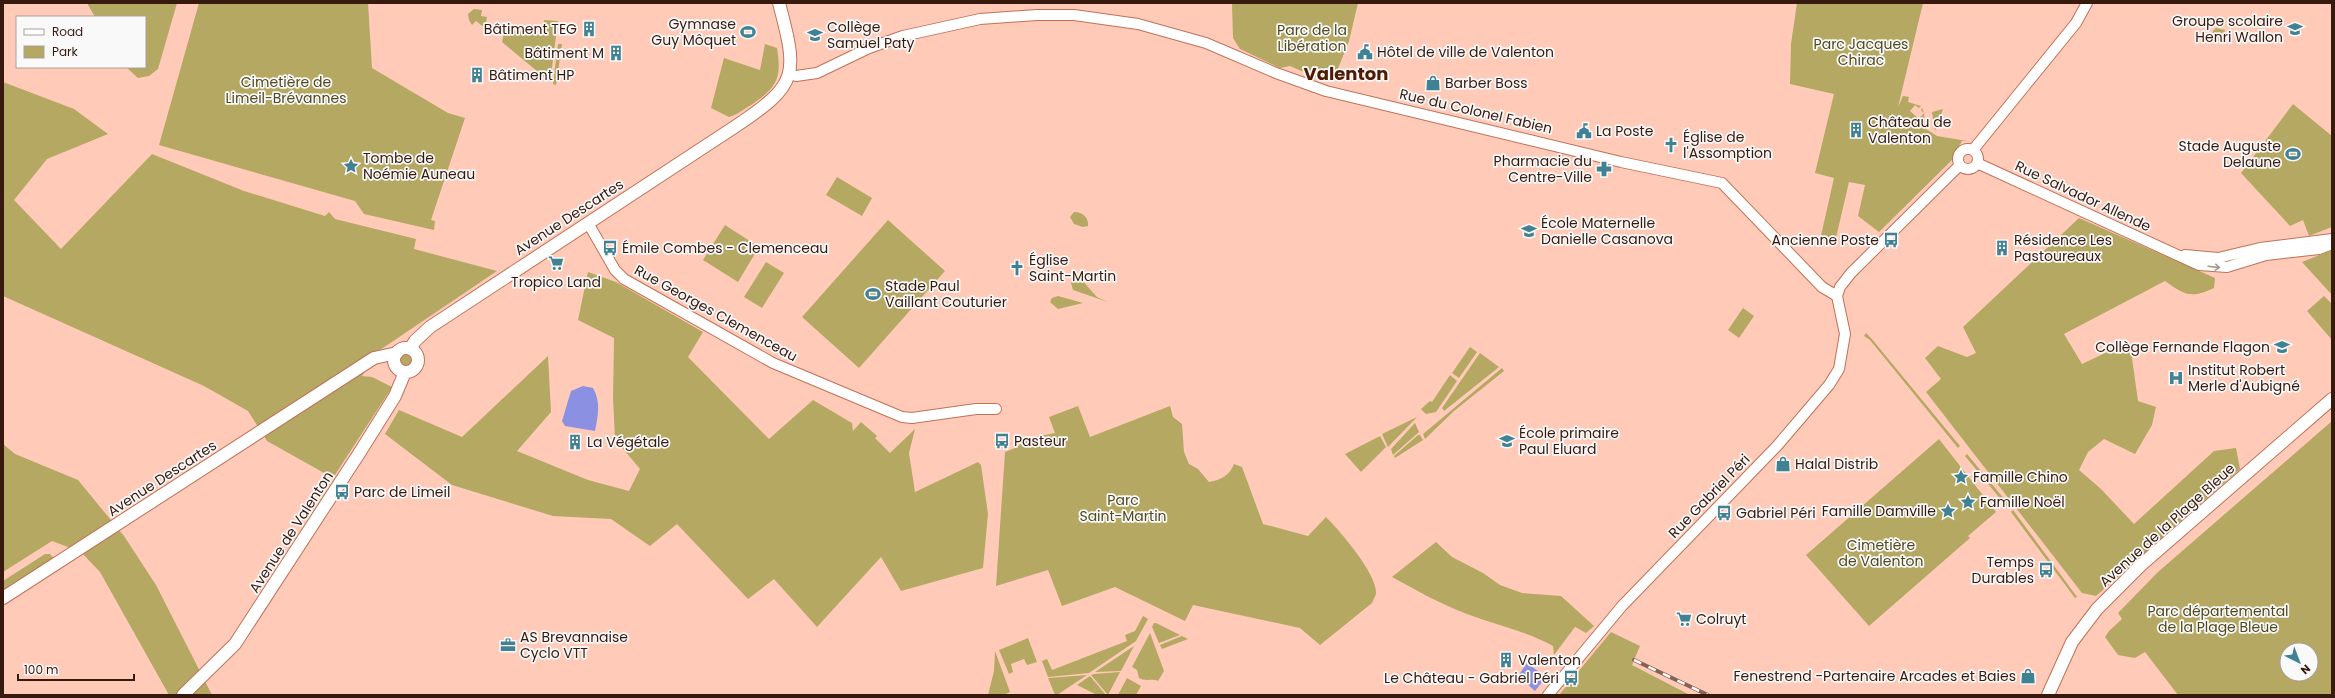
<svg xmlns="http://www.w3.org/2000/svg" width="2335" height="698" font-family="Poppins,sans-serif">
<style>
.green{fill:#b4a862;fill-rule:evenodd}
.water{fill:#8b90e2}
.lines{fill:none;stroke-linecap:round;stroke-linejoin:round}
.minor-casing{stroke:#c07156;stroke-width:12}
.major-casing{stroke:#c07156;stroke-width:14}
.minor{stroke:#fff;stroke-width:10}
.major{stroke:#fff;stroke-width:12}
.rail-casing{stroke:#896152;stroke-width:4}
.rail{stroke:#f9f9f9;stroke-width:2.5;stroke-dasharray:8;stroke-linecap:butt}
.oneway{stroke:#a59892}
.labels{text-anchor:middle;dominant-baseline:central;stroke-width:3.5;stroke-linejoin:round;paint-order:stroke}
.poi-label{font-size:14px;fill:#38190d;stroke:#f9f9f9;text-anchor:start}
.park-label{font-size:14px;fill:#514a21;stroke:#f9f9f9}
.street-label{font-size:14px;fill:#38190d;stroke:#f9f9f9}
.district-label{font-size:18px;font-weight:bold;fill:#4f1904;stroke:#f9f9f9}
</style>
<rect width="100%" height="100%" fill="#ffcbb8"/>
<path class="green" d="M87,3H177L158,69L149,76L138,78L126,67H145V17H95Z
M199,3H368L372,68L448,113L465,118L431,220L435,221L434,230L364,214L355,201L159,145Z
M1232,3H1358L1349,41L1333,81L1313,76L1290,66L1280,68L1240,49L1233,38Z
M1797,3H1923L1898,107L1903,96L1909,97L1908,102L1921,106L1919,108L1915,105L1910,111L1919,119L1924,113L1921,110L1922,108C1926,114 1923,121 1926,128L1924,130L1926,129L1937,136L1967,141H1962L1951,161L1879,232L1858,216L1865,185L1849,182L1835,242L1820,240L1834,178L1815,173L1834,94L1790,84L1791,44Z
M474,9L482,10L481,16L487,17L485,28L476,21L472,25L469,20L468,14Z
M544,20L558,21L550,82L502,42L505,29L542,35Z
M2216,28L2225,30L2222,41H2216L2212,37L2213,31Z
M558,44H562L556,85L553,84Z
M765,44L777,48C782,78 777,88 751,105C744,109 737,115 729,117L711,108L724,58L760,70Z
M3,82L74,109L108,134L47,159L14,200L61,249L152,154L244,191L325,216L329,212L335,219L416,239L414,249L497,271L377,352L362,376L372,377L392,387L333,478L267,441L248,411L204,386L3,296Z
M2293,104L2332,136V227L2309,236L2303,220L2290,226L2241,173Z
M1943,109L1935,131L1932,112Z
M837,177L872,198L862,216L826,195Z
M1074,212C1082,212 1089,217 1088,226L1083,227L1074,224L1070,217Z
M2079,218L2215,278L2214,288C2190,299 2185,295 2165,281L2064,334L2082,364L2120,346L2131,351L2138,401L2156,407L2152,425L2135,454L2104,439L2088,452L2079,470L2101,489L2134,524L2214,451L2236,448L2240,469L2096,596L2082,593L1926,392L1941,379L1925,358L1938,346L1967,357L1976,353L1963,327Z
M888,220L945,271L859,368L802,317Z
M725,225L759,247L738,282L703,260Z
M2332,250V295L2302,262Z
M766,262L784,273L762,308L744,297Z
M588,272L616,282L703,332L688,357L769,439L813,400L852,423L853,431L861,422L877,436L875,438L890,453L915,429L909,453L915,492L978,462L981,465L988,514L983,568L901,591L881,557L817,627L774,579L748,599L677,524L650,546L611,519L553,516L452,485L385,434L399,410L462,437L548,356L551,412L517,451L588,480L629,491L640,469L615,439L613,398L614,338L578,320Z
M1080,278L1097,297L1108,302L1073,290L1071,283L1074,279Z
M1058,296L1083,303L1058,309L1050,302L1052,298Z
M2324,296L2332,304V340L2307,311Z
M1743,308L1754,316L1739,338L1728,330Z
M1866,333L1871,338L1960,446L1958,448L1870,340L1864,336Z
M1470,347L1477,352L1459,378L1452,373Z
M1480,353L1499,367L1444,411L1442,408Z
M400 360a6 6 0 1 1 12 0a6 6 0 1 1-12 0Z
M1502,368L1504,371L1454,411L1425,439L1423,434Z
M1450,375L1457,381L1436,412L1426,414L1421,409L1430,401L1432,402Z
M1078,406L1090,437L1170,406L1173,417L1182,424L1184,452L1189,464L1198,469L1209,482C1221,480 1230,475 1234,464L1242,467L1263,524L1308,536L1326,517C1340,531 1378,575 1376,594C1375,597 1373,600 1372,603L1320,645L1300,628L1193,605L1185,621L1115,587L1062,606L1048,570L996,586L1005,452L1015,448L1030,438L1055,433L1049,417Z
M1417,417L1388,447L1382,434Z
M2332,421V695H2178L2145,652L2135,658L2118,655L2105,637L2109,631L2122,619L2118,613L2158,572ZM2287,650H2311V674H2287Z
M1415,423L1419,432L1393,455L1391,449Z
M1418,435H1420L1423,440L1395,458L1394,456Z
M1380,436L1386,447L1361,472L1345,454Z
M1939,439L1996,512L1968,536L1970,538L1869,626L1806,555Z
M3,444L15,454L78,480L124,536L156,585L212,695H169L100,572L81,552L52,541L3,572Z
M1967,454L2010,506L2008,508L1965,456Z
M2013,510L2077,597L2075,598L2011,512Z
M1436,542L1452,557L1483,573L1500,585L1522,593L1561,596L1594,626L1586,633L1575,627L1554,655L1553,646C1526,631 1496,625 1467,614C1440,604 1416,590 1392,577Z
M45,554H50L55,560L3,594V581Z
M1143,616L1148,619L1136,641L1089,673L1048,677L1042,661L1047,659L1052,670L1127,641L1125,635L1135,631Z
M1154,623H1156L1180,635L1159,643L1152,627Z
M1611,632L1640,646L1632,665L1690,695H1559Z
M1150,633L1164,671L1158,681C1152,678 1146,682 1139,678L1137,670L1132,667Z
M1182,636L1188,639L1162,649L1160,645Z
M1028,638L1037,662L1027,665L1024,659L1011,664L1013,672L1009,674L999,650Z
M1134,646L1121,671L1095,672Z
M995,651L1010,692L1003,695H988L994,671Z
M1120,672L1108,695L1091,675L1094,674Z
M1087,675L1057,695H1055L1048,678Z
M1090,676L1106,695H1097L1077,685Z
M1127,678L1141,686L1136,695H1118Z"/>
<path class="water" d="M583,386L593,388C601,402 598,416 595,431L565,426L562,421L571,391Z
M1527,663L1546,677L1535,691L1518,676Z"/>
<g class="lines">
<g class="minor-casing">
<path id="minor" d="M796,76L817,73L869,48L903,36L980,19L1037,15H1074L1138,24L1206,43L1276,73L1326,91L1621,162L1722,183L1822,287L1837,296
M1958 159a10 10 0 1 1 20 0a10 10 0 1 1-20 0Z
M1973,150L2076,23L2087,3
M1977,163L2199,265L2227,267L2266,255L2319,249L2332,244
M588,223L615,270L624,279L773,363L902,417L912,418L976,409H996
M2185,255L2218,258L2260,248L2332,239
M1837,296L1840,287L1851,273L1960,165
M1548,695L1622,606L1777,446L1829,385L1839,369L1845,334L1837,296"/>
</g>
<g class="major-casing">
<path id="major" d="M394 360a12 12 0 1 1 24 0a12 12 0 1 1-24 0Z
M410,349L415,341L430,327L736,126C799,84 798,75 779,3
M3,598L374,358L397,353
M183,695L235,644L360,452L395,396L405,372
M2048,695L2072,642L2097,609L2141,565L2332,399"/>
</g>
<use href="#minor" class="minor"/>
<use href="#major" class="major"/>
<g class="rail-casing">
<path id="rail" d="M1634,660L1708,695"/>
</g>
<use href="#rail" class="rail"/>
</g>
<defs><path id="oneway-shaft" d="M-6 0H5M1.5-3L5.5 0L1.5 3" fill="none" stroke-width="1.6" stroke-linecap="round" stroke-linejoin="round"/></defs>
<use class="oneway" href="#oneway-shaft" transform="translate(2214 267) rotate(7)"/>
<defs>
<g id="building-bare" transform="scale(1.2)"><path d="M-4-6H4V6H1V3H-1V6H-4ZM-2.5-4.3h1.7v1.8h-1.7ZM.8-4.3h1.7v1.8H.8ZM-2.5-1h1.7V.8h-1.7ZM.8-1h1.7V.8H.8Z" fill="#418194" stroke="#f9f9f9" stroke-width="2.5" paint-order="stroke"/></g>
<g id="school-bare" transform="scale(1.2)"><path d="M0-5L7-2L0 1L-7-2ZM-4 1L0 2.5L4 1V4Q0 6-4 4Z" fill="#418194" stroke="#f9f9f9" stroke-width="2.5" paint-order="stroke"/></g>
<g id="stadium-bare" transform="scale(1.2)"><path d="M0-5a6.5 5 0 1 0 0 10a6.5 5 0 1 0 0-10ZM-3.5-1.8h7v3.6h-7Z" fill="#418194" stroke="#f9f9f9" stroke-width="2.5" paint-order="stroke"/></g>
<g id="civic-bare" transform="scale(1.2)"><path d="M-.6-6.5H3V-4.5H.6V-3L4-1V1h2V6H-6V1h2V-1L-.6-3ZM-1.2 2.5V6h2.4V2.5Z" fill="#418194" stroke="#f9f9f9" stroke-width="2.5" paint-order="stroke"/></g>
<g id="shop-bare" transform="scale(1.2)"><path d="M-5-2.5h2.3a2.7 3.5 0 0 1 5.4 0H5L5.5 6h-11ZM-1.5-2.5h3a1.5 2.3 0 0 0-3 0Z" fill="#418194" stroke="#f9f9f9" stroke-width="2.5" paint-order="stroke"/></g>
<g id="church-bare" transform="scale(1.2)"><path d="M-1.2-6h2.4v3.5h3.3v2.4h-3.3V6h-2.4V-.1h-3.3v-2.4h3.3Z" fill="#418194" stroke="#f9f9f9" stroke-width="2.5" paint-order="stroke"/></g>
<g id="sight-bare" transform="scale(1.2)"><path d="M0-6L1.8-2.2L6-1.7L2.9 1.2L3.7 5.4L0 3.3L-3.7 5.4L-2.9 1.2L-6-1.7L-1.8-2.2Z" fill="#418194" stroke="#f9f9f9" stroke-width="2.5" paint-order="stroke"/></g>
<g id="pharmacy-bare" transform="scale(1.2)"><path d="M-2-6h4v4h4v4h-4v4h-4v-4h-4v-4h4Z" fill="#418194" stroke="#f9f9f9" stroke-width="2.5" paint-order="stroke"/></g>
<g id="bus-bare" transform="scale(1.2)"><path d="M-5-6H5V4H4V6H2V4H-2V6H-4V4H-5ZM-3.5-4V0h7V-4ZM-3.5 1.2v1.5H-2V1.2ZM2 1.2v1.5H3.5V1.2Z" fill="#418194" stroke="#f9f9f9" stroke-width="2.5" paint-order="stroke"/></g>
<g id="supermarket-bare" transform="scale(1.2)"><path d="M-6-5.5h2.5l.6 2H6L4.5 2H-2.5L-4.4-4H-6ZM-1.5 3.2a1.3 1.3 0 1 0 .1 0ZM3 3.2a1.3 1.3 0 1 0 .1 0Z" fill="#418194" stroke="#f9f9f9" stroke-width="2.5" paint-order="stroke"/></g>
<g id="hospital-bare" transform="scale(1.2)"><path d="M-5-5h3v3.5h4V-5h3V5h-3V1.5h-4V5h-3Z" fill="#418194" stroke="#f9f9f9" stroke-width="2.5" paint-order="stroke"/></g>
<g id="office-bare" transform="scale(1.2)"><path d="M-6-3h4V-5.5h4V-3h4V5H-6ZM-1-4.5V-3h2v-1.5ZM-6 0V1H6V0Z" fill="#418194" stroke="#f9f9f9" stroke-width="2.5" paint-order="stroke"/></g>
</defs>
<g fill-rule="evenodd">
<use href="#building-bare" x="589" y="29"/>
<use href="#school-bare" x="2295" y="29"/>
<use href="#stadium-bare" x="748" y="32"/>
<use href="#school-bare" x="815" y="35"/>
<use href="#civic-bare" x="1365" y="52"/>
<use href="#building-bare" x="616" y="53"/>
<use href="#building-bare" x="477" y="75"/>
<use href="#shop-bare" x="1433" y="83"/>
<use href="#building-bare" x="1856" y="130"/>
<use href="#civic-bare" x="1584" y="131"/>
<use href="#church-bare" x="1671" y="145"/>
<use href="#stadium-bare" x="2293" y="154"/>
<use href="#sight-bare" x="351" y="166"/>
<use href="#pharmacy-bare" x="1604" y="169"/>
<use href="#school-bare" x="1529" y="231"/>
<use href="#bus-bare" x="1891" y="240"/>
<use href="#bus-bare" x="610" y="248"/>
<use href="#building-bare" x="2002" y="248"/>
<use href="#supermarket-bare" x="556" y="263"/>
<use href="#church-bare" x="1017" y="268"/>
<use href="#stadium-bare" x="873" y="294"/>
<use href="#school-bare" x="2282" y="347"/>
<use href="#hospital-bare" x="2176" y="378"/>
<use href="#bus-bare" x="1002" y="441"/>
<use href="#school-bare" x="1507" y="441"/>
<use href="#building-bare" x="575" y="442"/>
<use href="#shop-bare" x="1783" y="464"/>
<use href="#sight-bare" x="1961" y="477"/>
<use href="#bus-bare" x="342" y="492"/>
<use href="#sight-bare" x="1968" y="502"/>
<use href="#sight-bare" x="1948" y="511"/>
<use href="#bus-bare" x="1724" y="513"/>
<use href="#bus-bare" x="2046" y="570"/>
<use href="#supermarket-bare" x="1684" y="619"/>
<use href="#office-bare" x="508" y="645"/>
<use href="#building-bare" x="1506" y="660"/>
<use href="#shop-bare" x="2028" y="676"/>
<use href="#bus-bare" x="1571" y="678"/>
</g>
<g class="labels">
<g class="poi-label">
<text x="2283" y="21" text-anchor="end">Groupe scolaire<tspan x="2283" dy="16">Henri Wallon</tspan></text>
<text x="736" y="24" text-anchor="end">Gymnase<tspan x="736" dy="16">Guy Môquet</tspan></text>
<text x="827" y="27">Collège<tspan x="827" dy="16">Samuel Paty</tspan></text>
<text x="577" y="29" text-anchor="end">Bâtiment TEG</text>
<text x="1377" y="52">Hôtel de ville de Valenton</text>
<text x="604" y="53" text-anchor="end">Bâtiment M</text>
<text x="489" y="75">Bâtiment HP</text>
<text x="1445" y="83">Barber Boss</text>
<text x="1868" y="122">Château de<tspan x="1868" dy="16">Valenton</tspan></text>
<text x="1596" y="131">La Poste</text>
<text x="1683" y="137">Église de<tspan x="1683" dy="16">l'Assomption</tspan></text>
<text x="2281" y="146" text-anchor="end">Stade Auguste<tspan x="2281" dy="16">Delaune</tspan></text>
<text x="363" y="158">Tombe de<tspan x="363" dy="16">Noémie Auneau</tspan></text>
<text x="1592" y="161" text-anchor="end">Pharmacie du<tspan x="1592" dy="16">Centre-Ville</tspan></text>
<text x="1541" y="223">École Maternelle<tspan x="1541" dy="16">Danielle Casanova</tspan></text>
<text x="1879" y="240" text-anchor="end">Ancienne Poste</text>
<text x="2014" y="240">Résidence Les<tspan x="2014" dy="16">Pastoureaux</tspan></text>
<text x="622" y="248">Émile Combes - Clemenceau</text>
<text x="1029" y="260">Église<tspan x="1029" dy="16">Saint-Martin</tspan></text>
<text x="556" y="282" text-anchor="middle">Tropico Land</text>
<text x="885" y="286">Stade Paul<tspan x="885" dy="16">Vaillant Couturier</tspan></text>
<text x="2270" y="347" text-anchor="end">Collège Fernande Flagon</text>
<text x="2188" y="370">Institut Robert<tspan x="2188" dy="16">Merle d'Aubigné</tspan></text>
<text x="1519" y="433">École primaire<tspan x="1519" dy="16">Paul Eluard</tspan></text>
<text x="1014" y="441">Pasteur</text>
<text x="587" y="442">La Végétale</text>
<text x="1795" y="464">Halal Distrib</text>
<text x="1973" y="477">Famille Chino</text>
<text x="354" y="492">Parc de Limeil</text>
<text x="1980" y="502">Famille Noël</text>
<text x="1936" y="511" text-anchor="end">Famille Damville</text>
<text x="1736" y="513">Gabriel Péri</text>
<text x="2034" y="562" text-anchor="end">Temps<tspan x="2034" dy="16">Durables</tspan></text>
<text x="1696" y="619">Colruyt</text>
<text x="520" y="637">AS Brevannaise<tspan x="520" dy="16">Cyclo VTT</tspan></text>
<text x="1518" y="660">Valenton</text>
<text x="2016" y="676" text-anchor="end">Fenestrend -Partenaire Arcades et Baies</text>
<text x="1559" y="678" text-anchor="end">Le Château - Gabriel Péri</text>
</g>
<g class="park-label">
<text x="1312" y="30">Parc de la<tspan x="1312" dy="16">Libération</tspan></text>
<text x="1861" y="44">Parc Jacques<tspan x="1861" dy="16">Chirac</tspan></text>
<text x="286" y="82">Cimetière de<tspan x="286" dy="16">Limeil-Brévannes</tspan></text>
<text x="1123" y="500">Parc<tspan x="1123" dy="16">Saint-Martin</tspan></text>
<text x="1881" y="545">Cimetière<tspan x="1881" dy="16">de Valenton</tspan></text>
<text x="2218" y="611">Parc départemental<tspan x="2218" dy="16">de la Plage Bleue</tspan></text>
</g>
<g class="street-label">
<text transform="translate(1476 111) rotate(13)">Rue du Colonel Fabien</text>
<text transform="translate(2083 196) rotate(25)">Rue Salvador Allende</text>
<text transform="translate(569 217) rotate(-33)">Avenue Descartes</text>
<text transform="translate(716 313) rotate(29)">Rue Georges Clemenceau</text>
<text transform="translate(162 478) rotate(-33)">Avenue Descartes</text>
<text transform="translate(1709 496) rotate(-46)">Rue Gabriel Péri</text>
<text transform="translate(2167 525) rotate(-42)">Avenue de la Plage Bleue</text>
<text transform="translate(291 532) rotate(-57)">Avenue de Valenton</text>
</g>
<g class="district-label">
<text x="1346" y="73">Valenton</text>
</g>
</g>
<rect width="2335" height="698" fill="none" stroke="#38190d" stroke-width="8"/>
<rect x="16" y="16" width="130" height="52" fill="#f9f9f9" stroke="#ac9f9b"/>
<rect x="24" y="29" width="20" height="6" fill="#ffffff" stroke="#ac9f9b"/>
<text x="52" y="36" font-size="12" fill="#38190d">Road</text>
<rect x="24" y="46" width="20" height="12" fill="#b4a862" stroke="#ac9f9b"/>
<text x="52" y="56" font-size="12" fill="#38190d">Park</text>
<g transform="translate(2299 662) rotate(138)"><circle r="19" fill="#f9f9f9" stroke="#ac9f9b"/>
<path d="M0-3L7 15L0 10L-7 15Z" fill="#418194"/>
<text y="-6" font-size="11" font-weight="bold" text-anchor="middle" fill="#38190d">N</text>
</g>
<path d="M18 674v6h116v-6" fill="none" stroke="#38190d" stroke-width="2"/>
<text x="24" y="674" font-size="12" fill="#38190d" stroke="#f9f9f9" stroke-width="3" paint-order="stroke">100 m</text>
</svg>
